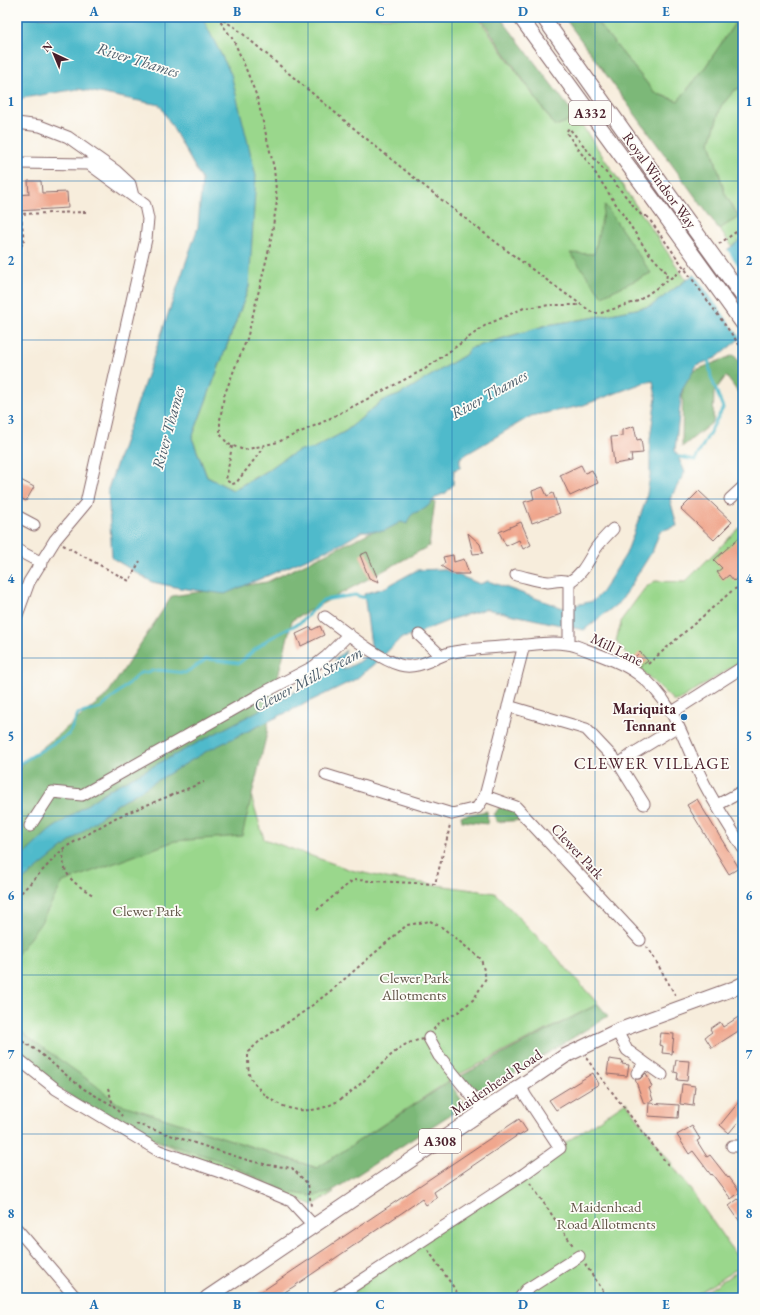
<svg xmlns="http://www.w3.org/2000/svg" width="760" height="1315" font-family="'EB Garamond',serif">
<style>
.green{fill:#9ad78c;stroke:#727b5c}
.forest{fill:#7bb878;stroke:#626c52}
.water{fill:#4fbacb;stroke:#4c6c7b}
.pier{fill:#f7eddc}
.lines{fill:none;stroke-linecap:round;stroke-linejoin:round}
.stream{stroke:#4fbacb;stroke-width:3}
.building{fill:#f0a78e}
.minor-casing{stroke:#876769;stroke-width:13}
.major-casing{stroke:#876769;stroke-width:16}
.path{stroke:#876769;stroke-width:2;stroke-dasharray:3 3;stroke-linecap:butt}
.minor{stroke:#fff;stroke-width:11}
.major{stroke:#fff;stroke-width:14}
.major-bridge-casing{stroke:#876769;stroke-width:16;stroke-linecap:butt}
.path-bridge{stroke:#876769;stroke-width:2;stroke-dasharray:3 3;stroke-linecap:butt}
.major-bridge{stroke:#fff;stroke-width:14}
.grid{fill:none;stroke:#1f6fb2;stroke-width:1;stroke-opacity:0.55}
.poi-dot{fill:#1f6fb2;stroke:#fdfcf7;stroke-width:1.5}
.labels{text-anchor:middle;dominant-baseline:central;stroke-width:3.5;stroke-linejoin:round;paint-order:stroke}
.shield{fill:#fdfcf7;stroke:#806168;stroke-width:1}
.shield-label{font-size:14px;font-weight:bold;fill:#4a1f2b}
.street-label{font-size:15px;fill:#4a1f2b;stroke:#fdfcf7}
.poi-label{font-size:15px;font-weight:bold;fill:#4a1f2b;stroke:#fdfcf7;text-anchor:end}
.park-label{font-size:15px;fill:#625648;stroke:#fdfcf7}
.water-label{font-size:16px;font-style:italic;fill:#4c5d6b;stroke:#fdfcf7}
.quarter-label{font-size:17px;letter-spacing:1px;fill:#4a1f2b;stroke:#fdfcf7}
.neatline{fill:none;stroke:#1f6fb2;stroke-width:1.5}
.grid-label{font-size:13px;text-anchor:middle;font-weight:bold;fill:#1f6fb2}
</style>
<rect width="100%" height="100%" fill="#fdfcf7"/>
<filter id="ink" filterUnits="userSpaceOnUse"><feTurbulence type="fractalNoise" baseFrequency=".025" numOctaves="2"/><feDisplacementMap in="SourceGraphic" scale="8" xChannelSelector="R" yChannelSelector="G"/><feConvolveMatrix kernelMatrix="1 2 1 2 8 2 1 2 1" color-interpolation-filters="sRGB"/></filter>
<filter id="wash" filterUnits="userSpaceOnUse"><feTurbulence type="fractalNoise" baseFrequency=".012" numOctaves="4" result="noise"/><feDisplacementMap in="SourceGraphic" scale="16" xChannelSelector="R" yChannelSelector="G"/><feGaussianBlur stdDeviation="0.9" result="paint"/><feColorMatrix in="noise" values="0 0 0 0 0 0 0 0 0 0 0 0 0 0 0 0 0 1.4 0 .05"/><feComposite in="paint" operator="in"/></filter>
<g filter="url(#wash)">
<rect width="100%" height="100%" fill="#f7eddc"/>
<path class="green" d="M189,17H478L555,126L577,118L686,280L651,306L591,318L547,325L471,348L465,355L399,395L382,401L346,431L312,449L300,451L233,490L207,477L192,438L249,287Z
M593,17H739L704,69L678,101L655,93Z
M743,87V238L732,246L719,229L739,217L725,194L710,142L721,106L735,90Z
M743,524V660L679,700L674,701C653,681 633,664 616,641L622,619L645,588L655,581L685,582Z
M247,782L264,839L351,870L386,878L495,893L552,952L598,1004L456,1076L318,1168L124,1106L334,1192L313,1205L102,1119L17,1044V847Z
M626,1102L690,1189L743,1265L691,1298H333Z
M743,1268V1298H696L741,1269Z"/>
<path class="forest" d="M480,17H500L577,118L555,126Z
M564,17H593L655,93L678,101L704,69L739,17H743V87L735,90L721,106L710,142L725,194L739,217L719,229Z
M605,205L651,273L602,296L570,253L594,254Z
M734,355L743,368V399L726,376L714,392L713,422L682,447L683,375Z
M435,501L429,546L292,620L270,709L267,733L242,836L175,841L63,882L40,924L17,955V774L21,765L107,695L172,596L267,582Z
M501,805L513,809L524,820L497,822L494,815Z
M487,811L488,824L462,821L461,816Z
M598,1004L608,1016L475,1098L457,1078Z
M17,1027L28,1037L94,1084L117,1103L317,1168L449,1082L465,1105L329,1193L311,1196L287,1192L225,1162L171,1145L102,1119L17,1058Z"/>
<path class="water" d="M17,17H204V21L231,74L256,176L249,287L192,438L207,477L233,490L264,473L282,460L300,450L312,449L346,431L382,401L399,395L465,355L471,348L547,325L591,318L651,306L743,238V336L716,358L697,365L682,390L675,450L685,472L670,499L677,526L660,531L653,550L621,601L584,630L486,609L455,618L423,631L419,635L401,638L379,660L356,679L207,751L113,807L17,885V861L49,831L108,790L330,673L337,658L346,650L342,662L343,670L359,662L372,652L364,594L386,587L417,570L443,569L480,584L488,581L563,608L593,601L602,592L626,554L646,500L650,476V439L656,397L653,381L643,383L581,406L531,416L460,458V468L454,470L453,485L445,494C436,495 434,500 428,506C420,514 411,509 407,524L401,522L384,531H363L341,544L225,594L180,588L152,582L112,558L108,489L198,227L202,180L160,105L78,89L17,99Z"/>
<path class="pier" d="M726,248L743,273V339L742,340L693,272Z"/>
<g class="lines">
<path class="stream" d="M675,456L695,460L723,408L711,377L708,357
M17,765L69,734L78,714L101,708L140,673L159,670L185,673L207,659L239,663L267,640L301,622L323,600L355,595L369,599"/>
</g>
<g id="blocks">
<path class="building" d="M28,181H41L42,193L67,192L68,208L17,211V195L29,194Z
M634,426L637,440L641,439L643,453L631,454L632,461L614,464L611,437L622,436V430Z
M581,465L585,473L592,470L598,483L570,496L560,475Z
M17,478L34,487L26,501L17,496Z
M543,487L547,496L553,493L560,513L532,523L524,502L534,499L532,491Z
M699,491L732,522L714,540L681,509Z
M521,522L531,545L523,549L519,540L506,546L499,532Z
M468,533L480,544L483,553L473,554Z
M743,534V585L737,578L734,581L729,575L723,580L717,572L722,568L714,560Z
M367,552L379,582L369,578L360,555Z
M453,555L454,562L464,559L469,574H454L441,566L445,563L443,557Z
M320,626L324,635L301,646L296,634L311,627L312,630Z
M640,652L648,661L640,667L633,661L635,659L634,658Z
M697,799L739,868L729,874L687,805Z
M743,1014V1028L712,1048L705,1037L712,1032L710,1029L720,1022L723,1027Z
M661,1033L674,1034L672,1054L662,1053L663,1046L659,1045Z
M609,1059L623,1061L622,1064L629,1065L627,1076L607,1074Z
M676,1060L689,1061L687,1081L677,1080L678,1073L674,1072Z
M593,1073L599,1084L556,1110L549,1100Z
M646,1073L652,1087L649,1088L653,1100L644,1104L635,1079H640Z
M682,1084L695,1086L693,1106L680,1104Z
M743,1097V1116L729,1133L720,1125Z
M649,1103L679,1105L678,1118L648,1116Z
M519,1119L527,1131L519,1136L518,1135L434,1192L437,1198L426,1205L422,1199L293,1287L275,1298H252Z
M692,1126L700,1139L697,1141L707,1157L710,1155L728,1178L729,1177L740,1192L731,1199L712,1174L711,1175L693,1151L689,1154L677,1135Z
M738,1199L743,1205V1226L729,1206Z"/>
</g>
</g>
<g filter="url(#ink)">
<use href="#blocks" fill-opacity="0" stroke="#876769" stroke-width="1"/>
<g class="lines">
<g class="minor-casing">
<path id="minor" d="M17,123L40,126L68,137L116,171L130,184L133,196
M17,163L89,164L145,205L148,219L146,239L86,503L55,540L29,582L17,615
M730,499L743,487
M17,516L34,525
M17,550L42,563
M516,575C526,577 537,581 548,582C557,582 560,578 569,582
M325,617C346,632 376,658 400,665C417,670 433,658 449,653C470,648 492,648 513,646C533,645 556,640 576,646C597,654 620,661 638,674C675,700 685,747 705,785C716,806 730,827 743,848
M419,635L441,656
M569,644V582C583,574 588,561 596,548C601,541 607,535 613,529
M508,706L586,729L619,764L634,753L678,726
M671,713L743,667
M619,764L644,804
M326,775L452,814L477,808L485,796L516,807L640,940
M485,796L524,645
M717,805L743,791
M30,826L52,792L82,795L261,694L313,667L327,656L349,634
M617,1031L627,1050L645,1063
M429,1038L439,1056L484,1111
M17,1058L56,1089L159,1151L229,1175L291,1201L314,1226
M637,1073L645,1063L662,1075
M732,1146H741L743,1151
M17,1229L76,1298
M335,1298L524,1174L560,1148L525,1095L521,1086
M520,1298L526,1290L579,1256"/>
</g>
<g class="major-casing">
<path id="major" d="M520,17L660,209
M543,17L673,200
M207,1298L565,1056L617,1031L735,988L743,984"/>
</g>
<path class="path" d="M217,17L234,41L244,64L257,97L274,168L277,201L270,245L247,339L236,365L224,396L220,420V434L228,444L244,450L278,442L321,423L425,369L486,325L524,308L551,305H582
M218,17L236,28C352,128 468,226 593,313H601L638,301L688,266
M17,214L86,212
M647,216H642L569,128L566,132L592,168L647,251L667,273L666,282
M719,244L743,227
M17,251L24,242L21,215
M232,446L226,480L232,484L236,483L258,455L264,445
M63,545L129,581L140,561
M648,664L733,590L743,585
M64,850C60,874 73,883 93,895
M17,897L64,848L117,817L204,782
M317,910L353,880L435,884L448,835L450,824
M430,921L443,928L481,959L486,978L474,999L457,1013L440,1022L433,1030L429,1038C419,1040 407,1042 400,1048C368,1072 339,1119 293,1109C288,1108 283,1106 279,1104C269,1100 252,1084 249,1074C248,1067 248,1059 248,1052L261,1040L305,1011L333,989L407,925Z
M646,947L650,951L677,998
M17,1038L36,1050L82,1088L112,1105
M586,1058L668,1165
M108,1088L113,1105L122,1116
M136,1124L247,1160L268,1165L292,1168L308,1184L311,1206
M530,1183L574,1247
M428,1250L461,1298
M585,1264L608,1298"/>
<use href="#minor" class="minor"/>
<use href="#major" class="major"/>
<g class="major-bridge-casing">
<path id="major-bridge" d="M673,200L743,297
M660,209L743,324"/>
</g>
<path class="path-bridge" d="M647,216L743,350"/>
<use href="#major-bridge" class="major-bridge"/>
</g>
</g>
<path class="grid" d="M165,17V1298M308,17V1298M452,17V1298M595,17V1298M17,181H743M17,340H743M17,499H743M17,658H743M17,816H743M17,975H743M17,1134H743"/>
<circle class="poi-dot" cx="684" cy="717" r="4"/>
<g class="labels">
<g class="shield">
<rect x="569" y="101" width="42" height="24" rx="3"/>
<rect x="419" y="1129" width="42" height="24" rx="3"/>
</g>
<g class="shield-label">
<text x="590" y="113">A332</text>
<text x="440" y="1141">A308</text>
</g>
<g class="street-label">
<text transform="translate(660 180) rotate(54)">Royal Windsor Way</text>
<text transform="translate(617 649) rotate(26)">Mill Lane</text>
<text transform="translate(578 851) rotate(47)">Clewer Park</text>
<text transform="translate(496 1082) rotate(-34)">Maidenhead Road</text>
</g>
<g class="poi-label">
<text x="676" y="708">Mariquita<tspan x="676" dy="17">Tennant</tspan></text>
</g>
<g class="park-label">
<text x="147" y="910">Clewer Park</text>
<text x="414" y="977">Clewer Park<tspan x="414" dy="17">Allotments</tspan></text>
<text x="606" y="1206">Maidenhead<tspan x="606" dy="17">Road Allotments</tspan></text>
</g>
<g class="water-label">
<text transform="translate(138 60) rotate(17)">River Thames</text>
<text transform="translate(489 394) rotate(-29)">River Thames</text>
<text transform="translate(168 428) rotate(-75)">River Thames</text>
<text transform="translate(308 679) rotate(-28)">Clewer Mill Stream</text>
</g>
<g class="quarter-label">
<text x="652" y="763">CLEWER VILLAGE</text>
</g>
</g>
<rect width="760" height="1315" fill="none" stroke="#fdfcf7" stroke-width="44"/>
<g transform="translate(54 54) rotate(316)" stroke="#fdfcf7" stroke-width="3" paint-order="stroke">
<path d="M0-3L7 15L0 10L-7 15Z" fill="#4a1f2b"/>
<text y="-6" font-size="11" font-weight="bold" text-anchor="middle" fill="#4a1f2b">N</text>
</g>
<rect x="22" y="22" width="716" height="1271" class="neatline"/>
<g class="grid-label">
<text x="94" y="16">A</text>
<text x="237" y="16">B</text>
<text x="380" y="16">C</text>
<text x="523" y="16">D</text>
<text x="666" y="16">E</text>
<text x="11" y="106">1</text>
<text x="749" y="106">1</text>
<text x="11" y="265">2</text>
<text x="749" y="265">2</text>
<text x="11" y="424">3</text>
<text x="749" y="424">3</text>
<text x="11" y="583">4</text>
<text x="749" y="583">4</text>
<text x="11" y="741">5</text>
<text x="749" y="741">5</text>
<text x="11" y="900">6</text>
<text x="749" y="900">6</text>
<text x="11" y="1059">7</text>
<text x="749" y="1059">7</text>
<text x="11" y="1218">8</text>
<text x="749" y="1218">8</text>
<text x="94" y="1309">A</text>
<text x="237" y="1309">B</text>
<text x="380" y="1309">C</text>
<text x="523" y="1309">D</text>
<text x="666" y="1309">E</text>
</g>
</svg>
